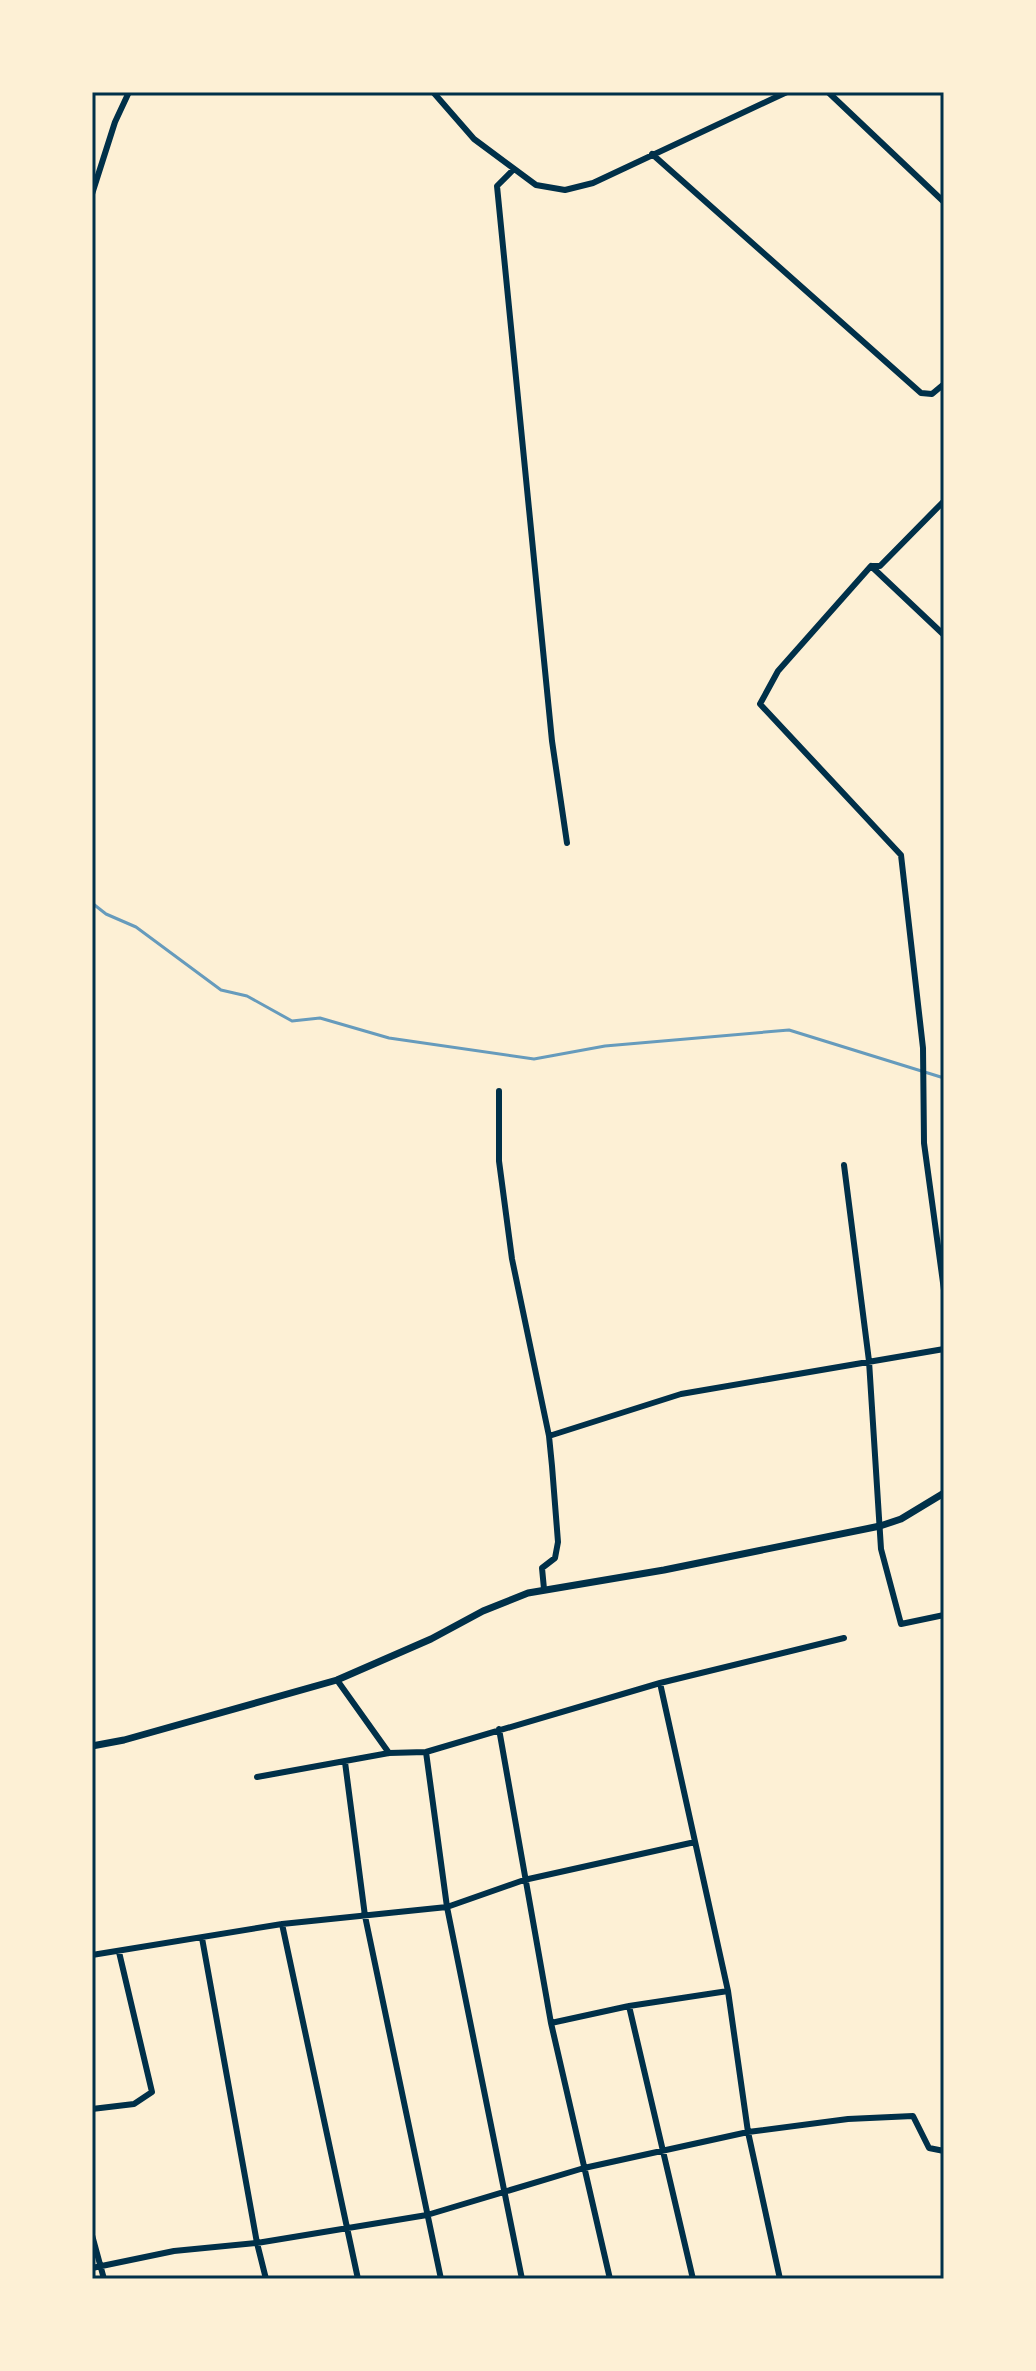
<svg xmlns="http://www.w3.org/2000/svg" width="1036" height="2371" font-family="'Fira Sans',sans-serif">
<style>
.lines{fill:none;stroke-linecap:round;stroke-linejoin:round}
.stream{stroke:#669bbc;stroke-width:3}
.minor{stroke:#003049;stroke-width:6}
.tertiary{stroke:#003049;stroke-width:7}
.neatline{fill:none;stroke:#003049;stroke-width:3}
</style>
<rect width="100%" height="100%" fill="#fdf0d5"/>
<g class="lines">
<path class="stream" d="M92,903L106,914L136,927L221,990L247,996L292,1021L320,1018L389,1038L534,1059L605,1046L789,1030L944,1078"/>
<path class="minor" d="M433,92L474,139L536,185L565,190L593,183L787,92
M828,92L944,202
M652,154L921,393L932,394L944,384
M514,169L497,186L552,741L567,843
M92,194L115,122L129,92
M944,501L880,566H871L778,671L760,704L901,855L923,1048L924,1143L944,1290
M871,566L944,635
M499,1091V1161L512,1259L549,1436L552,1466L558,1542L555,1558L542,1568L544,1589
M844,1165L869,1361L881,1549L901,1624L944,1615
M549,1436L681,1394L944,1349
M337,1680L389,1753
M660,1683L728,1991L748,2132L780,2279
M499,1729L551,2023L610,2279
M426,1752L447,1907L522,2279
M345,1762L365,1916L441,2279
M257,1777L389,1753L426,1752L660,1683L844,1638
M282,1924L358,2279
M202,1938L257,2243L266,2279
M92,1955L282,1924L447,1907L524,1880L695,1842
M629,2006L693,2279
M551,2023L629,2006L728,1991
M92,2109L134,2104L152,2092L119,1952
M92,2235L104,2279
M92,2268L174,2251L257,2243L427,2215L584,2168L748,2132L848,2119L913,2116L929,2148L944,2151"/>
<path class="tertiary" d="M92,1746L124,1740L337,1680L431,1639L483,1611L528,1593L664,1570L880,1526L901,1519L944,1493"/>
</g>
<rect width="1036" height="2371" fill="none" stroke="#fdf0d5" stroke-width="188"/>
<rect x="94" y="94" width="848" height="2183" class="neatline"/>
</svg>
